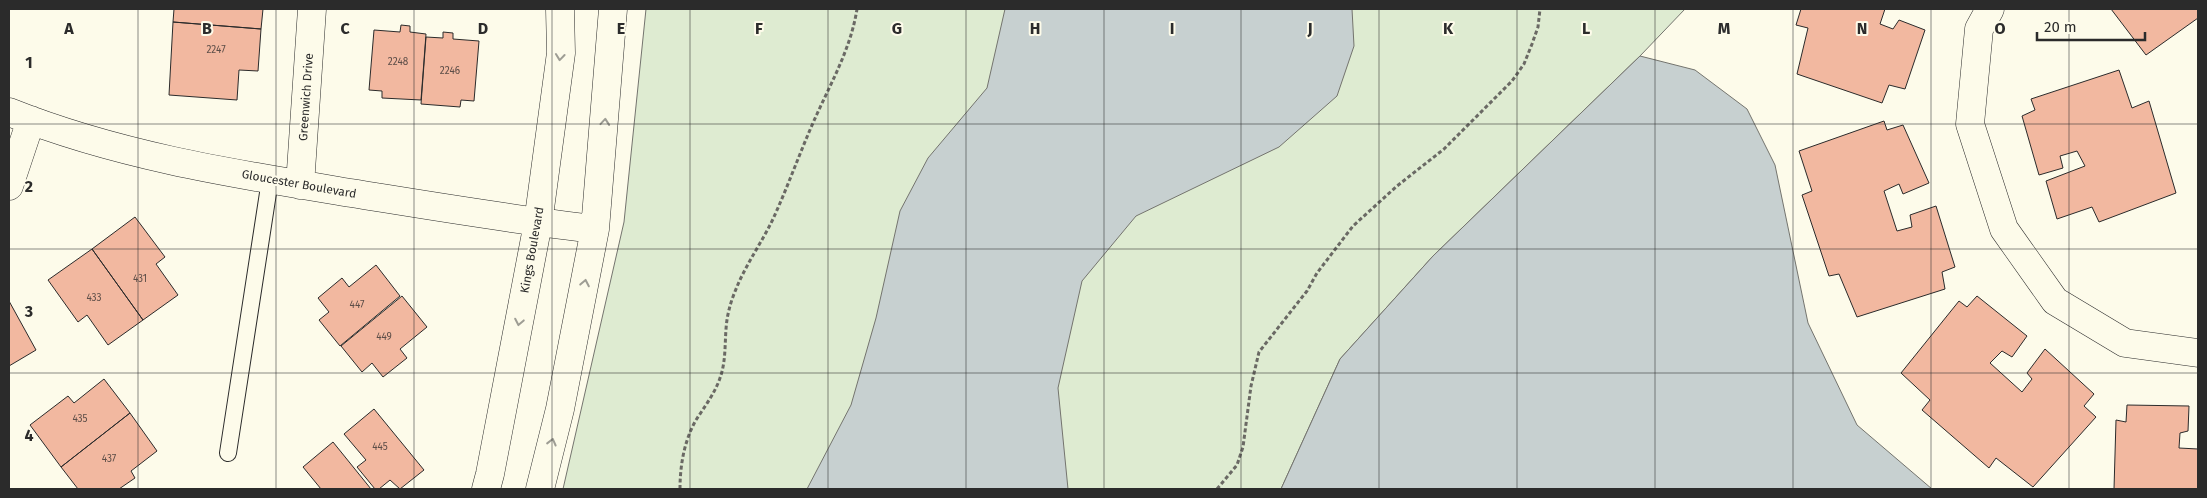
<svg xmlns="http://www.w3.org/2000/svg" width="2207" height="498" font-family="'Fira Sans',sans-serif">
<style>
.green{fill:#deebd1;stroke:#74746e}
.water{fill:#c7d0d0;stroke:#74746e}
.building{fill:#f2b8a0;stroke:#2b2b2b}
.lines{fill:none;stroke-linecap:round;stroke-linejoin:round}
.lane-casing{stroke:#2b2b2b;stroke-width:18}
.street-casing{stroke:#2b2b2b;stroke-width:29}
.path{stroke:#6a6964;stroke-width:3;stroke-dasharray:4 2.5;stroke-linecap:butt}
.lane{stroke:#fdfbea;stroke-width:16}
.street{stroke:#fdfbea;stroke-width:28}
.oneway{stroke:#9e9d94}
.grid{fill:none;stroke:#2b2b2b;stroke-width:1;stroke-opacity:0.55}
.labels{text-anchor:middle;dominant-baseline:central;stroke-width:4;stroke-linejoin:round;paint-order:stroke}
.number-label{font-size:10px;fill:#5d4e48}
.street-label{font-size:12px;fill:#2b2b2b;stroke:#fdfbea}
.grid-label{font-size:16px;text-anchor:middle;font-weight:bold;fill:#2b2b2b;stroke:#fdfbea;stroke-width:4;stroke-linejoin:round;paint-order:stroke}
</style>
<rect width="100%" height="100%" fill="#fdfbea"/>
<path class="green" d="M646,9H1685L1640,56L1433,256L1340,359L1281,489H563L624,222Z"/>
<path class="water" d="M1005,9H1352L1354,46L1337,96L1279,147L1136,216L1082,281L1058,388L1068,489H807L851,405L876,318L900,211L928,158L987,88Z
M1640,56L1695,70L1747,109L1775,165L1808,323L1857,425L1932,489H1281L1340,359L1433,256Z"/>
<path class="building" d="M174,9H263L261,29L173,22Z
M1801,9H1885L1880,24L1893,29L1899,20L1925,30L1905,89L1889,85L1882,103L1797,74L1808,28L1796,25Z
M2111,9H2198V18L2146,55Z
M173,22L261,29L258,71L239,70L237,100L169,95Z
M401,25L410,26V32L426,34L421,100L382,98V91L369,90L374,30L400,32Z
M443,32L453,33V39L479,41L474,101L461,100L460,107L421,104L426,37L443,38Z
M2119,70L2132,108L2149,101L2176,193L2099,222L2092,207L2057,219L2046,181L2085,166L2077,151L2060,156L2063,168L2039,175L2022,116L2035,110L2031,99Z
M1884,121L1887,130L1903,125L1929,183L1903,194L1899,184L1884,191L1897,231L1912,227L1910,215L1936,206L1955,267L1942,272L1945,289L1857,317L1839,274L1829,276L1802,195L1812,191L1799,151Z
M135,217L165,257L156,264L178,295L143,320L92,249Z
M92,249L143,320L108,345L87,315L78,322L48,280Z
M376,265L400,296L340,346L319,320L329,312L318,298L342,278L349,287Z
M402,296L427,327L400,349L407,358L383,377L372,363L362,372L341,346Z
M1977,296L2027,336L2012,357L2002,351L1990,363L2022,392L2032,379L2027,373L2045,349L2094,394L2084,406L2096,417L2033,487L1996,458L1989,468L1922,410L1930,400L1901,373L1959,301L1967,307Z
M9,301L36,350L9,366Z
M104,379L130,413L61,467L30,425L68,396L74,403Z
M2127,405L2189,406L2188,431L2180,433L2179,448L2198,449V489H2114L2116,420L2126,422Z
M374,409L424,470L400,489L390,480L379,489H375L357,467L366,460L344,434Z
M130,413L157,451L131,471L135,478L119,489H78L61,467Z
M333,442L371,489H321L303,467Z"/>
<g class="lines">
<g class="lane-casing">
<path id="lane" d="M228,453L270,180"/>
</g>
<g class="street-casing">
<path id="street" d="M1990,9L1979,29L1970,124L2004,229L2055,301L2125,343L2198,353
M9,112C119,156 235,174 351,193C432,206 514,220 595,229
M300,185L312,9
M9,186L31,120
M486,489L490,474L538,223L561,53L560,9
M540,489L560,409L595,229L613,9"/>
</g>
<path class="path" d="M680,489C680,466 684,441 696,420C705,406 715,393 720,378C728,356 723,332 729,310C731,301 735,291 739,282C749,260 763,240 773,219C789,184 801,149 817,114C833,79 851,47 857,9
M1217,489L1237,465L1243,447L1251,386L1259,352L1307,291L1317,273L1353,226L1397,186L1444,149L1512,81L1524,64L1532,44L1538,27L1540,9"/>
<use href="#lane" class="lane"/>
<use href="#street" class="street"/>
</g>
<defs><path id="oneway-chevron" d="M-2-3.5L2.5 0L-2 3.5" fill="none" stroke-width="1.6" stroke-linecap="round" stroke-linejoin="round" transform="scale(1.25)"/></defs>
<g class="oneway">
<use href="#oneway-chevron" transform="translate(560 57) rotate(96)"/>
<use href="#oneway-chevron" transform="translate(605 122) rotate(-85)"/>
<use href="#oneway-chevron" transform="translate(585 283) rotate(-79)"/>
<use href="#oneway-chevron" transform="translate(519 322) rotate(101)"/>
<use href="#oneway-chevron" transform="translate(552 442) rotate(-76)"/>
</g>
<path class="grid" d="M138,9V489M276,9V489M414,9V489M552,9V489M690,9V489M828,9V489M966,9V489M1104,9V489M1241,9V489M1379,9V489M1517,9V489M1655,9V489M1793,9V489M1931,9V489M2069,9V489M9,124H2198M9,249H2198M9,373H2198"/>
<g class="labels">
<g class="number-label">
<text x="216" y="50">2247</text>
<text x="398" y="62">2248</text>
<text x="450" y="71">2246</text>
<text x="140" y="279">431</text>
<text x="94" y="298">433</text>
<text x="357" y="305">447</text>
<text x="384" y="337">449</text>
<text x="80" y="419">435</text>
<text x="380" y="447">445</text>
<text x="109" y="459">437</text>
</g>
<g class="street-label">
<text transform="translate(306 97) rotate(-86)">Greenwich Drive</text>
<text transform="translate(299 184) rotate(10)">Gloucester Boulevard</text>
<text transform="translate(532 250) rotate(-80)">Kings Boulevard</text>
</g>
</g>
<g class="grid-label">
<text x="69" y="34">A</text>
<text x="207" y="34">B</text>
<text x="345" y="34">C</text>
<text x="483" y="34">D</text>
<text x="621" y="34">E</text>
<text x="759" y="34">F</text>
<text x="897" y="34">G</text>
<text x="1035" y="34">H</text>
<text x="1172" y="34">I</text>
<text x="1310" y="34">J</text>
<text x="1448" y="34">K</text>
<text x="1586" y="34">L</text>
<text x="1724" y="34">M</text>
<text x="1862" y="34">N</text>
<text x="2000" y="34">O</text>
<text x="29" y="68">1</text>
<text x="29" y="192">2</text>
<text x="29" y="317">3</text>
<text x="29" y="441">4</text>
</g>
<rect width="2207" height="498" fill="none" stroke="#2b2b2b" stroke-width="20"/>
<path d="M2037 32v8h108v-8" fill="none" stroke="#2b2b2b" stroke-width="2.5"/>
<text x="2044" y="32" font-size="15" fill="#2b2b2b" stroke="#fdfbea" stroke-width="4" paint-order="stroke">20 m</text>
</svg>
